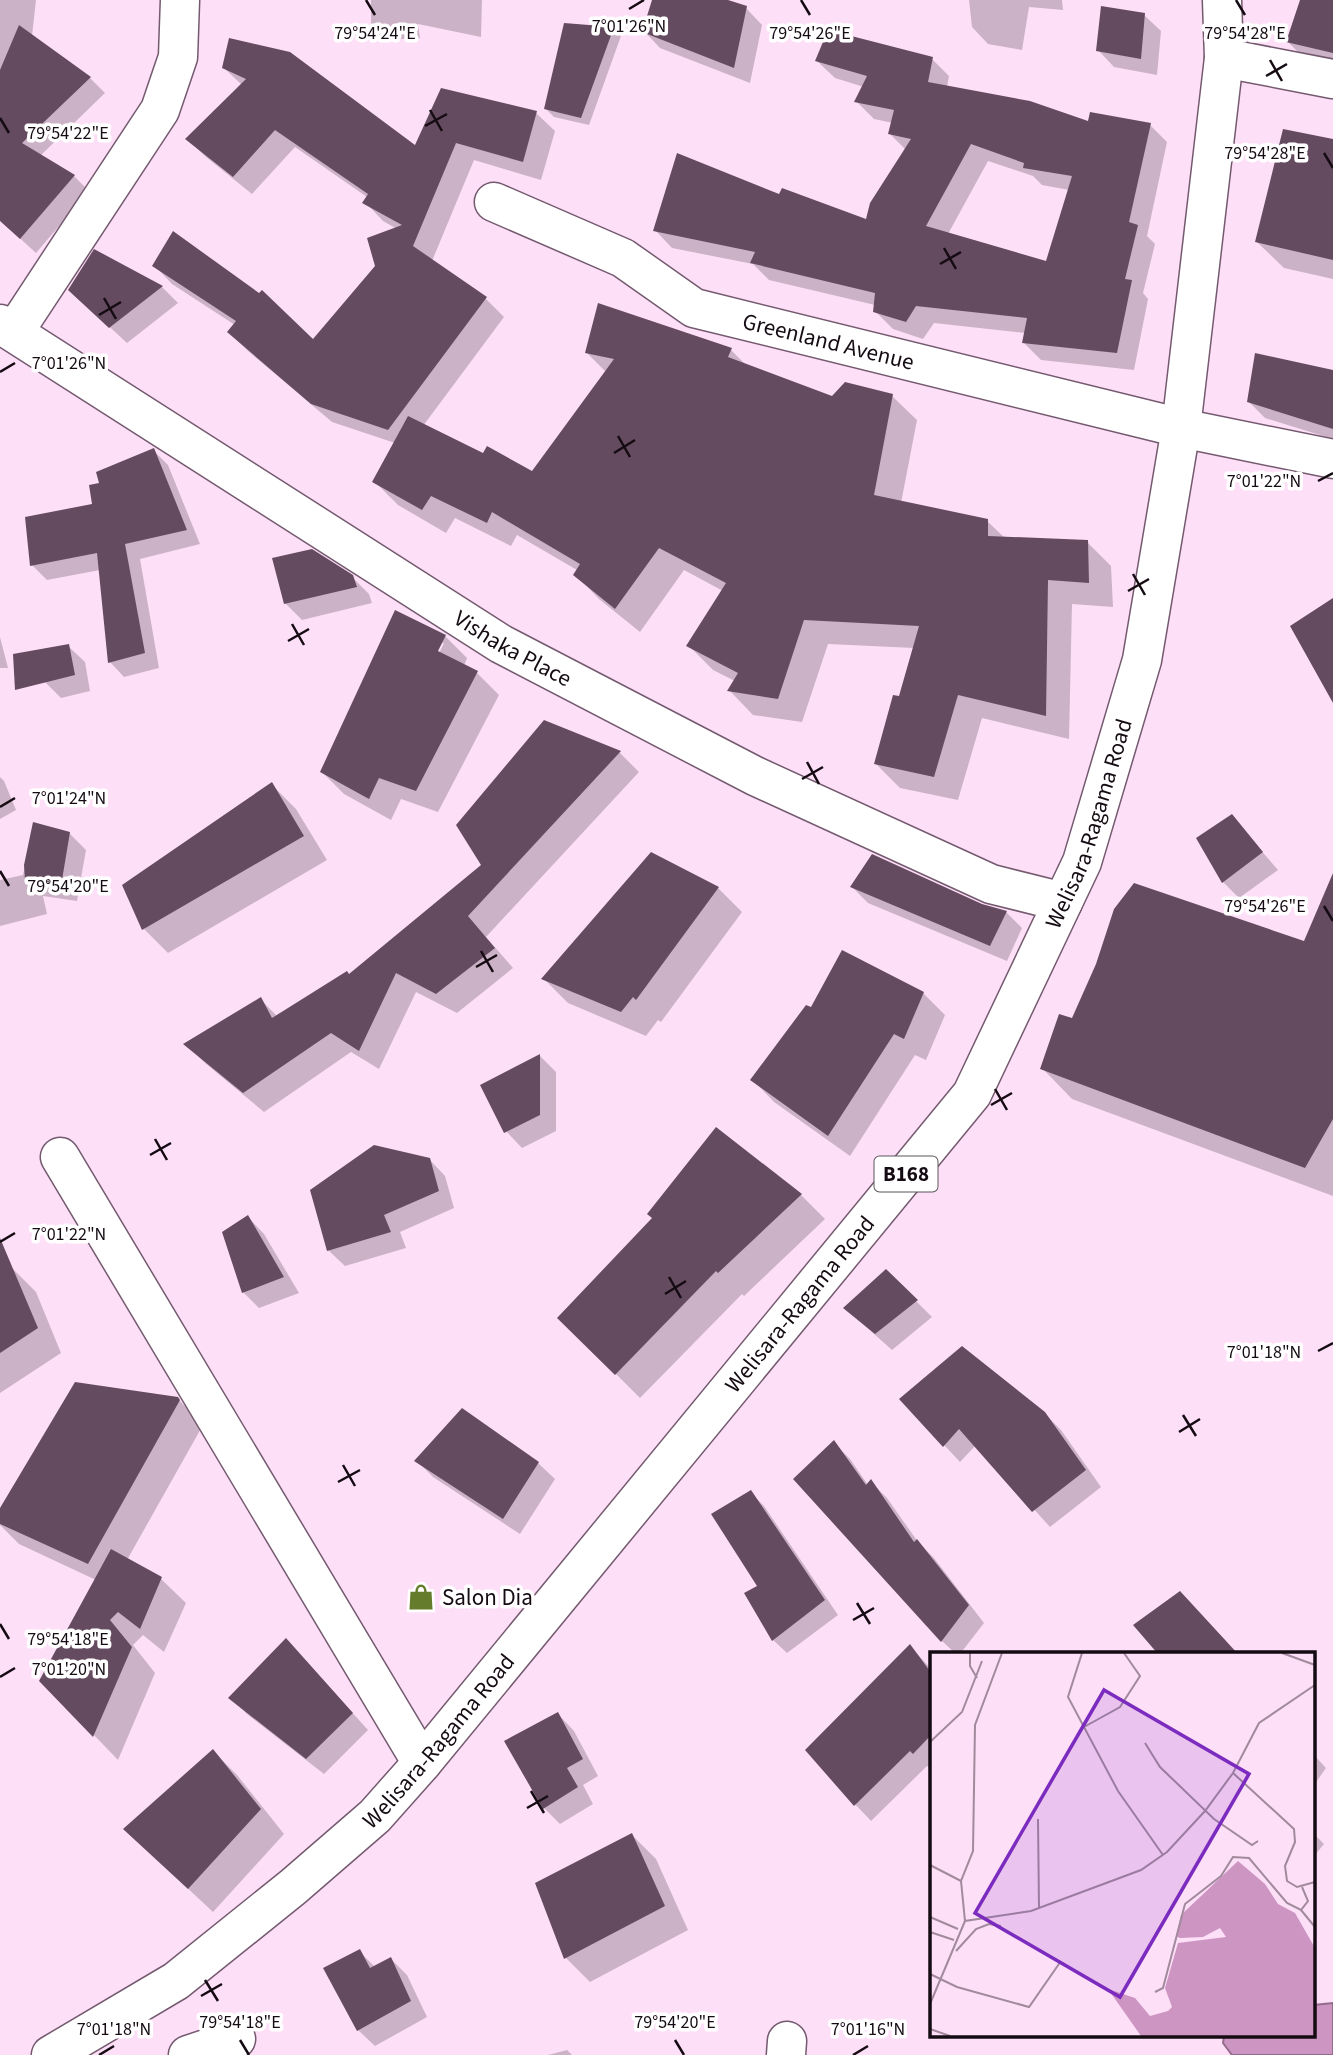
<svg xmlns="http://www.w3.org/2000/svg" width="1333" height="2055" font-family="'Source Sans 3',sans-serif">
<style>
.water{fill:#cd95c2;stroke:#966c8e;stroke-width:2}
.shadow{fill:#0003;fill-rule:evenodd}
.building{fill:#654b60;fill-rule:evenodd}
.lines{fill:none;stroke-linecap:round;stroke-linejoin:round}
.minor-casing{stroke:#745a6f;stroke-width:41}
.major-casing{stroke:#745a6f;stroke-width:41}
.minor{stroke:#fff;stroke-width:38}
.major{stroke:#fff;stroke-width:38}
.ticks{fill:none;stroke:#150b13;stroke-width:2.5}
.labels{text-anchor:middle;dominant-baseline:central;stroke-width:7;stroke-linejoin:round;paint-order:stroke}
.shield{fill:#fff;stroke:#5b545a;stroke-width:2}
.shield-label{font-size:21px;font-weight:bold;fill:#150b13}
.street-label{font-size:23px;fill:#150b13;stroke:#fff}
.poi-label{font-size:23px;fill:#150b13;stroke:#fff;text-anchor:start}
.inset-road{fill:none;stroke:#a18a9c;stroke-width:2}
.view{fill:#7b2cbf;fill-opacity:0.15;stroke:#7b2cbf;stroke-width:3.5}
.inset-edge{fill:none;stroke:#150b13;stroke-width:3.5}
.ticks-label{font-size:18px;text-anchor:middle;fill:#150b13;stroke:#fff;stroke-width:7;stroke-linejoin:round;paint-order:stroke}
</style>
<rect width="100%" height="100%" fill="#fedff8"/>
<path class="water" d="M1333,2003V2055H1232L1223,2043L1224,2036H1314V2005Z"/>
<path class="shadow" d="M0,0H36L32,36L90,78L105,93L40,156L74,176L89,191L36,253L0,220Z
M371,0H482L481,37L418,24L420,38L384,40L371,27Z
M654,0H723L746,8L762,25L750,83L660,48L644,31Z
M969,0H1062L1063,10L1029,7L1022,50L988,44L972,27Z
M1302,0H1333V67L1308,62L1288,42Z
M1144,15L1161,31L1157,75L1114,67L1098,50Z
M613,29L621,36L589,125L554,117L546,109Z
M932,59L949,76L947,87L1090,124L1150,125L1167,142L1147,236L1155,244L1143,293L1148,299L1134,370L1041,360L1024,343L1026,333L934,323L923,339L893,329L875,311V305L769,280L753,264L672,248L655,230L780,197L867,222L906,150L890,134L893,123L874,119L856,101L864,87L835,78L817,61ZM988,161L1033,176L1042,185L1069,190L1047,263L948,234Z
M224,68L416,148L536,113L555,131L541,180L474,160L432,261L485,298L504,317L423,426L484,456L533,473L606,372L587,353L731,350L747,366L832,399L892,396L917,420L901,503L987,521L1005,538L1087,542L1111,566L1113,607L1072,604L1069,739L982,718L958,800L900,788L876,764L900,699L914,648L828,644L802,722L753,715L730,691L735,681L713,670L689,646L723,591L684,570L640,632L599,599L575,574L577,570L517,535L511,546L455,518L446,533L398,505L374,481L395,443L332,422L248,351L229,332L235,325L172,284L154,265L313,341L377,266L397,229L383,221L365,202L367,197L295,147L252,194L206,157L187,139L242,85Z
M1333,141V279L1284,268L1257,242Z
M95,252L162,287L178,303L127,343L87,306Z
M1333,371V439L1265,418L1248,401Z
M153,450L168,465L200,544L140,559L159,668L124,677L110,662L100,570L47,580L32,565L93,506L101,485Z
M352,577L369,594L372,603L302,620L285,603Z
M445,636L467,658L464,666L477,673L499,695L438,812L401,799L391,820L344,794L322,772ZM440,643H444L436,660L433,658Z
M0,637L8,668H0Z
M68,646L85,662L90,691L61,698L45,682Z
M545,722L620,753L639,772L486,937L513,968L457,1013L416,992L379,1069L351,1052L264,1112L205,1063L186,1044L260,999L278,1017L349,976L484,865Z
M0,777L4,781L16,810L0,819Z
M272,785L296,809L327,860L168,953L144,929Z
M1231,816L1278,870L1239,898L1223,882Z
M34,824L69,833L86,850L77,901L43,896L47,914L0,926V880L23,875Z
M1333,877V1196L1072,1099L1042,1068L1305,943Z
M852,887L981,906L1006,912L1022,928L1007,961L868,903Z
M718,888L742,912L661,1022L658,1020L646,1036L568,1003L544,979Z
M923,993L945,1015L926,1060L915,1055L850,1156L774,1102L753,1080L811,1010Z
M540,1056L556,1072V1131L522,1148L506,1131Z
M716,1130L801,1195L825,1219L744,1296L742,1294L640,1398L560,1318L654,1219Z
M429,1159L445,1176L454,1208L400,1232L406,1248L345,1266L328,1250Z
M248,1217L264,1234L299,1293L259,1308L243,1292Z
M0,1244L12,1268L36,1292L61,1353L0,1393Z
M886,1271L932,1317L892,1350L845,1308Z
M177,1398L203,1425L127,1560L161,1579L186,1603L164,1652L143,1635L133,1645L155,1673L118,1760L41,1680L96,1580L19,1544L0,1525V1511Z
M901,1399L1044,1413L1061,1430L1101,1487L1050,1527L976,1445L960,1462Z
M834,1443L850,1459L868,1485L871,1482L887,1498L918,1542L934,1558L984,1623L960,1654H956L942,1641Z
M417,1461L538,1463L555,1479L520,1534L433,1477Z
M750,1492L764,1506L838,1615L787,1653L773,1640L759,1586Z
M910,1646L932,1670V1767L931,1769L927,1766L871,1821L855,1804Z
M302,1657L368,1730L324,1774L247,1714L231,1698Z
M558,1714L574,1731L598,1776L583,1785L593,1804L560,1824L544,1808Z
M213,1751L237,1775L284,1834L213,1912L150,1853Z
M1314,1755L1326,1768L1314,1785Z
M1314,1834L1324,1844L1314,1856Z
M632,1835L656,1859L688,1930L590,1982L566,1958Z
M359,1951L375,1967L391,1959L407,1975L427,2017L375,2046L358,2030Z
M567,2050L572,2055H548Z"/>
<path class="building" d="M652,0H728L747,6L734,68L642,32Z
M1300,0H1333V53L1286,42Z
M1101,6L1145,13L1141,59L1096,51Z
M564,23L614,27L581,118L544,109Z
M19,25L91,77L22,143L75,175L20,239L0,221V70Z
M828,30L933,57L928,82L1030,101L1088,121L1090,112L1151,123L1129,222L1138,225L1125,279L1132,280L1117,353L1022,343L1027,318L916,306L906,322L873,312L875,293L750,263L755,252L653,231L677,153L779,194L782,188L866,219L870,203L911,139L888,134L894,110L854,102L867,76L815,61ZM971,144L1024,163L1023,168L1072,176L1046,261L926,226Z
M229,38L290,52L415,145L441,88L537,111L523,162L456,143L413,246L487,297L388,430L311,404L227,332L236,321L152,266L173,231L259,293L262,290L313,339L375,266L367,238L402,225L362,203L368,194L275,130L233,177L185,139L246,79L222,68Z
M1283,129L1333,139V260L1255,242Z
M94,249L163,286L109,328L68,290Z
M598,303L732,348L728,357L832,396L845,382L893,394L874,495L988,519V536L1088,540L1089,583L1048,580L1046,716L958,695L934,777L874,764L893,695L899,696L919,626L804,620L778,699L727,691L738,673L686,646L726,583L659,548L615,609L573,575L580,564L492,512L487,523L431,496L422,510L372,482L408,416L483,453L487,446L532,471L614,359L585,353Z
M1255,353L1333,370V429L1247,402Z
M154,448L187,530L125,544L145,653L108,663L97,553L30,566L25,517L92,504L89,485L99,483L96,472Z
M312,549L353,575L357,587L284,604L272,558Z
M1333,598V703L1290,626Z
M395,610L446,635L438,651L478,671L416,791L379,778L369,799L320,772Z
M69,644L75,675L15,690L13,654Z
M544,720L621,751L468,916L495,948L436,994L396,973L359,1051L331,1033L243,1093L183,1044L261,997L272,1018L347,971L349,974L481,865L456,825Z
M272,782L304,836L142,930L122,885Z
M1232,814L1263,852L1222,883L1196,838Z
M33,822L70,832L61,886L25,880L24,865Z
M651,852L719,887L636,1000L633,997L621,1012L541,979Z
M872,854L982,904L1007,911L990,946L850,887Z
M1333,873V1119L1305,1168L1040,1069L1059,1014L1072,1018L1096,964L1114,909L1134,883L1304,941Z
M842,950L924,992L904,1039L894,1034L828,1136L750,1080L806,1005L811,1007Z
M540,1054V1115L504,1133L480,1085Z
M716,1127L802,1194L718,1273L716,1271L615,1375L557,1318L652,1218L647,1214Z
M374,1145L430,1158L439,1191L384,1215L391,1232L327,1251L310,1190Z
M248,1215L284,1277L242,1293L222,1232Z
M0,1238L38,1328L0,1353Z
M886,1269L918,1300L875,1334L843,1308Z
M962,1346L1045,1412L1086,1470L1032,1512L959,1429L943,1447L899,1399Z
M75,1382L178,1397L180,1400L88,1564L0,1524V1508Z
M462,1408L539,1462L503,1519L414,1461Z
M834,1440L866,1485L871,1479L914,1542L917,1539L969,1605L941,1642L793,1479Z
M751,1490L825,1600L772,1641L744,1593L757,1586L711,1514Z
M111,1549L162,1577L140,1629L118,1612L110,1620L132,1647L93,1737L39,1681Z
M1180,1591L1238,1654H1158L1133,1625Z
M286,1638L353,1713L306,1759L228,1698Z
M910,1644L932,1674V1734L913,1754L910,1751L854,1806L805,1750Z
M558,1712L583,1759L567,1768L578,1787L543,1809L504,1741Z
M213,1749L261,1809L188,1889L123,1829Z
M632,1833L665,1906L564,1959L535,1883Z
M360,1949L370,1968L391,1957L411,2001L357,2031L323,1968Z"/>
<g class="lines">
<g class="minor-casing">
<g id="minor">
<path d="M1224,58L1333,79"/>
<path id="s1" d="M494,202L623,258L694,308L1181,428L1333,459"/>
<path id="s2" d="M0,324L501,644L755,776L991,884L1063,902"/>
<path d="M14,332L160,110L178,57L180,0"/>
<path d="M60,1157L422,1763"/>
<path d="M188,2055L236,2039"/>
<path d="M786,2055L787,2041"/>
</g>
</g>
<g class="major-casing">
<g id="major">
<path id="s3" d="M51,2055L176,1981L293,1887L375,1816L422,1763L972,1094L1082,862L1142,660L1181,428L1224,58L1222,0"/>
</g>
</g>
<use href="#minor" class="minor"/>
<use href="#major" class="major"/>
</g>
<path class="ticks" d="M366,0L375,15M801,0L810,15M1236,0L1245,15M629,9L644,0M1270,60L1282,81M1266,76L1287,64M430,110L442,131M0,118L9,133M425,126L447,114M1324,153L1333,168M944,248L956,269M940,264L961,252M104,298L116,319M99,315L121,302M0,372L15,363M618,436L630,457M614,453L635,440M1318,481L1333,473M1133,574L1145,595M1128,591L1149,579M292,624L304,645M288,641L309,629M807,762L819,784M802,779L823,767M0,807L15,798M0,871L9,886M1324,906L1333,921M481,951L493,972M476,967L497,955M995,1089L1007,1110M991,1105L1012,1093M155,1139L167,1160M150,1155L171,1143M0,1242L15,1233M669,1277L681,1298M665,1294L686,1281M1318,1351L1333,1343M1183,1415L1196,1436M1179,1432L1200,1419M343,1465L355,1486M338,1482L360,1470M857,1603L870,1624M853,1620L874,1608M0,1624L9,1639M0,1677L15,1668M531,1791L544,1813M527,1808L548,1796M205,1980L218,2001M201,1996L222,1984M240,2040L249,2055M675,2040L684,2055M99,2055L114,2046M853,2055L868,2046"/>
<defs>
<g id="shop-bare" transform="scale(2.1)"><path d="M-5-2.5h2.3a2.7 3.5 0 0 1 5.4 0H5L5.5 6h-11ZM-1.5-2.5h3a1.5 2.3 0 0 0-3 0Z" fill="#667c2d" stroke="#fff" stroke-width="2.5" paint-order="stroke"/></g>
</defs>
<g fill-rule="evenodd">
<use href="#shop-bare" x="421" y="1597"/>
</g>
<g class="labels">
<rect class="shield" x="874.5" y="1156.5" width="63" height="35" rx="5"/>
<g class="shield-label">
<text x="906" y="1174">B168</text>
</g>
<g class="street-label">
<text stroke="none"><textPath href="#s1" startOffset="366">Greenland Avenue</textPath></text>
<text stroke="none"><textPath href="#s2" startOffset="607">Vishaka Place</textPath></text>
<text stroke="none"><textPath href="#s3" startOffset="1636">Welisara-Ragama Road</textPath></text>
<text stroke="none"><textPath href="#s3" startOffset="1069">Welisara-Ragama Road</textPath></text>
<text stroke="none"><textPath href="#s3" startOffset="502">Welisara-Ragama Road</textPath></text>
</g>
<g class="poi-label">
<text x="442" y="1597">Salon Dia</text>
</g>
</g>
<g transform="translate(930 1652)">
<rect width="385" height="385" fill="#fedff8"/>
<path d="M308,209L335,232L348,252L365,261L385,296V384H211L178,337L205,346L220,364L238,359L242,355L235,336L248,291L296,285L290,276L273,285L250,286L246,284L251,263Z" fill="#cd95c2"/>
<path class="inset-road" d="M40,1V14L47,26M152,1L138,45L188,139L233,203M352,1L385,13M154,75L190,55L210,24L194,1M0,90L32,60L52,9M215,91L230,115L284,167L322,193L328,189M303,121L364,177L365,190L355,214L357,229L367,235L385,230M108,167L109,256M0,213L31,229M371,258L385,275M0,265L28,277M35,269L31,229L43,199L45,73L72,1M0,280L24,288M26,299L46,277L59,272L71,274M0,322L27,335L99,355L131,309M225,340L233,336L255,252L291,224L303,205L319,206L357,251L371,258L378,249L372,235M0,352L35,269L101,259L211,218L237,200L275,159L303,121L329,71L385,33M0,377L20,384"/>
<path class="view" d="M174,38L319,122L190,345L45,261Z"/>
<rect width="385" height="385" class="inset-edge"/>
</g>
<g class="ticks-label">
<text x="629" y="32">7°01'26"N</text>
<text x="810" y="39">79°54'26"E</text>
<text x="375" y="39">79°54'24"E</text>
<text x="1245" y="39">79°54'28"E</text>
<text x="68" y="139">79°54'22"E</text>
<text x="1265" y="159">79°54'28"E</text>
<text x="69" y="369">7°01'26"N</text>
<text x="1264" y="487">7°01'22"N</text>
<text x="69" y="804">7°01'24"N</text>
<text x="68" y="892">79°54'20"E</text>
<text x="1265" y="912">79°54'26"E</text>
<text x="69" y="1240">7°01'22"N</text>
<text x="1264" y="1358">7°01'18"N</text>
<text x="68" y="1645">79°54'18"E</text>
<text x="69" y="1675">7°01'20"N</text>
<text x="240" y="2028">79°54'18"E</text>
<text x="675" y="2028">79°54'20"E</text>
<text x="114" y="2035">7°01'18"N</text>
<text x="868" y="2035">7°01'16"N</text>
</g>
</svg>
